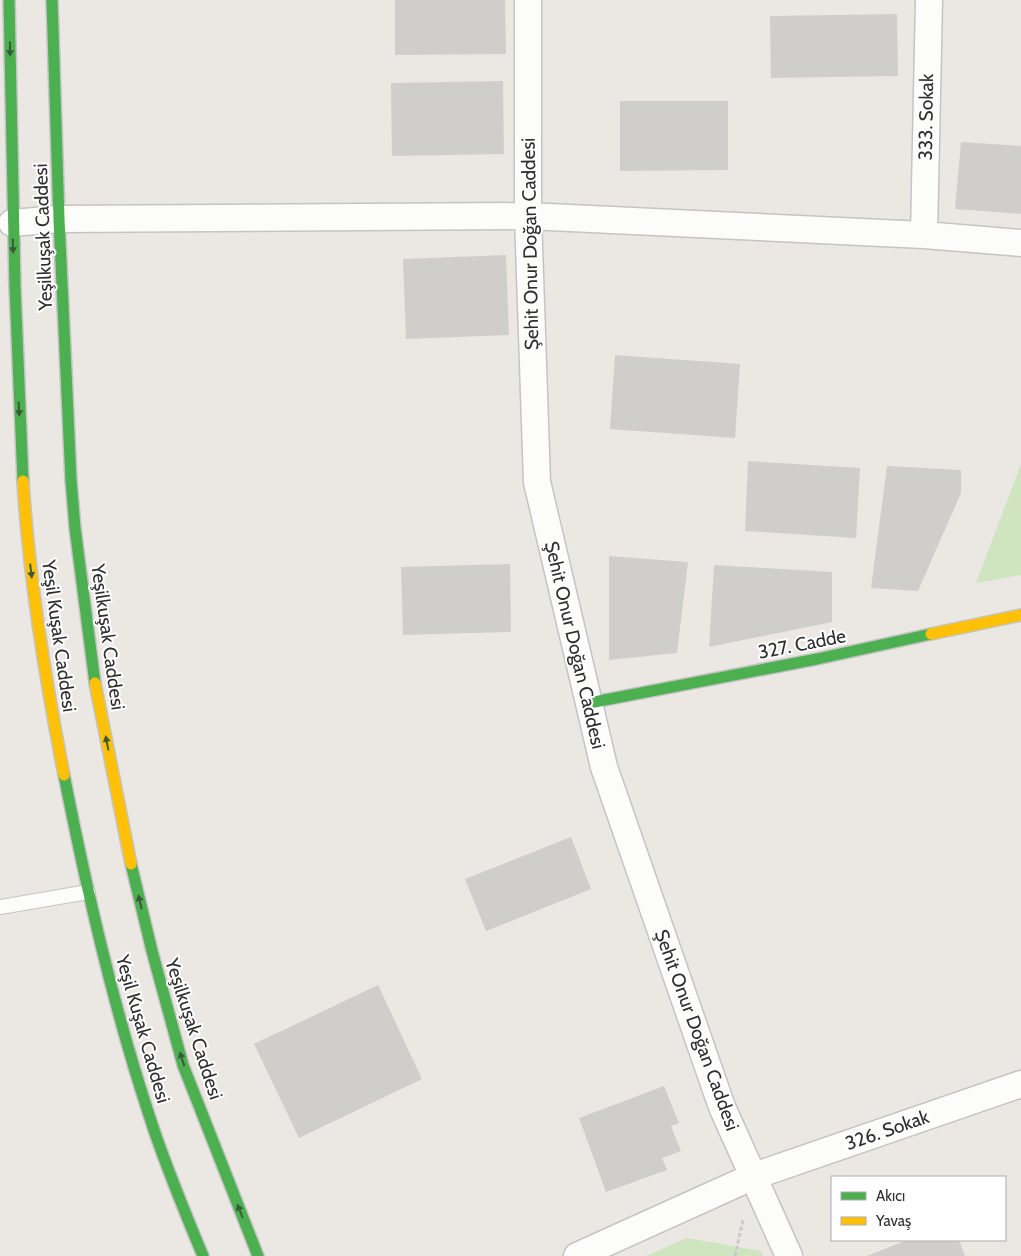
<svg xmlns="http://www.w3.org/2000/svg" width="1021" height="1256" font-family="Cabin,sans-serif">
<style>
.green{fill:#cee5bf}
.building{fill:#d0cecb}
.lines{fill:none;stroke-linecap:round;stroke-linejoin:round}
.lane-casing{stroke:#c5c4c4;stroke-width:16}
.street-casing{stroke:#c5c4c4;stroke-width:29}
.fast-casing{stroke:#c5c4c4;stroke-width:14}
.slow-casing{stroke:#c5c4c4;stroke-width:14}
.path{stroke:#c9c9c8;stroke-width:3;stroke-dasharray:4 2.5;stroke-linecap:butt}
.lane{stroke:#fcfcfb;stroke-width:14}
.street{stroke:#fcfcfb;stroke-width:26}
.fast{stroke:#4caf50;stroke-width:11}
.slow{stroke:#ffc107;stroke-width:11}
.oneway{fill:#385b3a}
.labels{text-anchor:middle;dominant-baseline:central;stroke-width:4;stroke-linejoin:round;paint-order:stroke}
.street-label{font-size:19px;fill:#2e2e2e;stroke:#fff}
</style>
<rect width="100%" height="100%" fill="#ebe8e4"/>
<path class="green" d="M1021,464V575L976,583Z
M687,1238L761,1251L763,1256H646Z"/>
<path class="building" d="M395,0H505L506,54L395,55Z
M897,14L898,76L771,78L770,16Z
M503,81L504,154L392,156L391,83Z
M620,101H728V170L620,171Z
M961,142L1021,146V214L955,209Z
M506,255L509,335L406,339L403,259Z
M615,355L740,364L735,438L610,429Z
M748,461L860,468L856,538L745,531Z
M887,466L961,470V493L918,591L871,588Z
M609,556L688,562L677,653L609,660Z
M510,564L511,632L403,635L401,567Z
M714,565L832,572V622L709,647Z
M571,837L591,889L486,931L465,879Z
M378,985L422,1079L299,1138L254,1044Z
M664,1086L679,1123L671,1126L681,1151L662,1158L667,1170L606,1192L579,1118Z
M907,1240H959L965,1256H867Z"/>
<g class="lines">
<g class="lane-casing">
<path id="lane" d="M0,907L88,892"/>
</g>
<g class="street-casing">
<path id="street" d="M528,0V216L537,482L604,767L722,1107L789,1256
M12,223L59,219L528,216L924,235L1021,243
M924,235L929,0
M577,1256L754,1176L1021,1084"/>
</g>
<g class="fast-casing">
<path id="fast" d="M9,0L15,287L23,481
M52,0L59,219L71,480L75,528L95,683
M589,703L817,659L931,634
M64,775C87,891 113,1006 150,1118C165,1165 184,1210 203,1256
M131,864L152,951L183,1065L258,1256"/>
</g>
<g class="slow-casing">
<path id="slow" d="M23,481C29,580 45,678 64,775
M931,634L1021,615
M95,683L131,864"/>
</g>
<path class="path" d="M735,1256L743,1220"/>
<use href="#lane" class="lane"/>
<use href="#street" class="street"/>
<use href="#fast" class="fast"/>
<use href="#slow" class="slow"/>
</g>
<defs><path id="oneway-solid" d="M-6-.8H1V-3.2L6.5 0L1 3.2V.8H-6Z" transform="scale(1.25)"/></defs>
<g class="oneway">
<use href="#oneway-solid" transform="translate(10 49) rotate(89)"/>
<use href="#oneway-solid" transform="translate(13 246) rotate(88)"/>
<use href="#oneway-solid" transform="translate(19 409) rotate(87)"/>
<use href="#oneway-solid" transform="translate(31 571) rotate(83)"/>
<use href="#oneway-solid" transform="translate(107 743) rotate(-101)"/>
<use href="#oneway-solid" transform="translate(140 902) rotate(-103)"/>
<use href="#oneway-solid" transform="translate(182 1059) rotate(-108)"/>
<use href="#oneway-solid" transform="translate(240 1211) rotate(-111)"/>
</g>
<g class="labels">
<g class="street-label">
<text transform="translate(926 117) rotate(-89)">333. Sokak</text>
<text transform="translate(43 237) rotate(-92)">Yeşilkuşak Caddesi</text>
<text transform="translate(530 244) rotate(-91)">Şehit Onur Doğan Caddesi</text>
<text transform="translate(59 636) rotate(82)">Yeşil Kuşak Caddesi</text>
<text transform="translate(108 637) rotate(82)">Yeşilkuşak Caddesi</text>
<text transform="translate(802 644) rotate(-11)">327. Cadde</text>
<text transform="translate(575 645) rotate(77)">Şehit Onur Doğan Caddesi</text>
<text transform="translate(143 1029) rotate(74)">Yeşil Kuşak Caddesi</text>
<text transform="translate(194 1029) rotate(72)">Yeşilkuşak Caddesi</text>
<text transform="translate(697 1030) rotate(70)">Şehit Onur Doğan Caddesi</text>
<text transform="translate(887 1130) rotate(-19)">326. Sokak</text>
</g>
</g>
<rect x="831" y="1176" width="175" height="65" fill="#ffffff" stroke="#ababab"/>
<rect x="841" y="1192" width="25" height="8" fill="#4caf50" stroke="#ababab"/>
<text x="876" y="1201" font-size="15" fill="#2e2e2e">Akıcı</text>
<rect x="841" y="1217" width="25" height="8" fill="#ffc107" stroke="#ababab"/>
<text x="876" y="1226" font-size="15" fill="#2e2e2e">Yavaş</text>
</svg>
